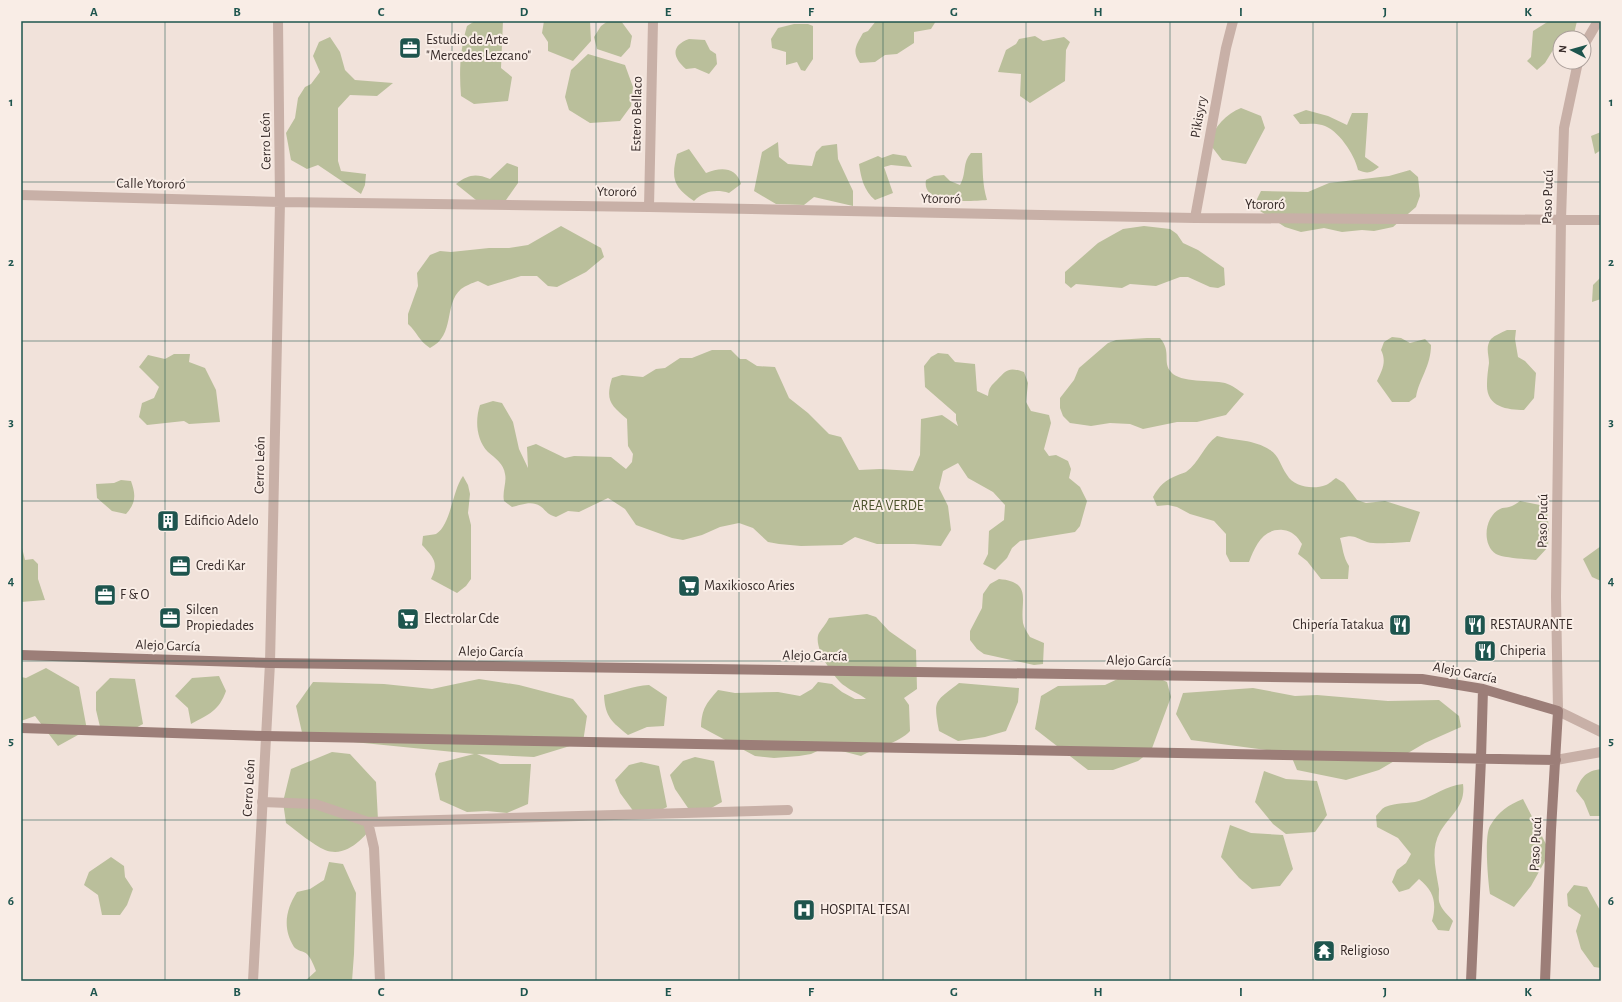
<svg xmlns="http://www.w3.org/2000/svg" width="1622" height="1002" font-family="'Alegreya Sans',sans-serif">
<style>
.green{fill:#babf9b}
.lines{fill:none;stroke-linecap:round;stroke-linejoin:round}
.lane{stroke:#c8b0a7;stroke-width:10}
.street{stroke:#c8b0a7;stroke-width:10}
.secondary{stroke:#9c7e78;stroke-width:10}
.grid{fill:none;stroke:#1e554e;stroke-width:1;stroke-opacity:0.55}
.labels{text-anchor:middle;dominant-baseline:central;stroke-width:4;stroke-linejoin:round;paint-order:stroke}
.poi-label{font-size:14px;fill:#352927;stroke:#f9ede6;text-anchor:start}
.street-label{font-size:14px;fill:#352927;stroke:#f9ede6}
.park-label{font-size:14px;fill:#4b522c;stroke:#f9ede6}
.neatline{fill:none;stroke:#1e554e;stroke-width:1.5}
.grid-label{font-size:13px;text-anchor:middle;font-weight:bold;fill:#1e554e}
</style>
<rect width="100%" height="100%" fill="#f1e2da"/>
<path class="green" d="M475,21H503L501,68L512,77L508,101L474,104L461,96C459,71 460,50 467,26Z
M544,21H590L591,41L573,61L548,51V42L542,33Z
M608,21H621L632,36L630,47L621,57L597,49L594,37L601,26Z
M876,21H936L931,29L914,32V43L897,54L885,55L875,62L860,63C851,51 857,44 863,33L868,31Z
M1549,21H1577L1573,38H1560V50H1553L1545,63L1537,70L1527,61L1531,57L1533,31Z
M794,24H808L813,26V59L805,71L801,70L797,62L786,65V52L772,48L771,39L778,28Z
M1035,36L1043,41L1064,37L1070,42L1066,50L1065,81L1030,103L1020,96L1021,74L998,72L1006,50L1016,44L1019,39Z
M330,37L340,52L345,70L355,80L393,83L377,96L350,95L338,108V161L341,171L366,174L365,185L361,194L318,165L307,169L291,160L286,133L295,118L298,98L305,87L311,84L320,72L313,56L319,42Z
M689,39L705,40L710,50L716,54L717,64L709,74L695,68L686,69C673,58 670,46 689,39Z
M588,54L625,65L633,87L631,106L620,121L590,123L569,110L565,97L571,70Z
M1241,108L1261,116L1265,128L1246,164L1222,160L1209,143C1214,127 1226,114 1241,108Z
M1306,110L1328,116L1347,125L1352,113H1368L1365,157L1379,167C1372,173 1367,174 1358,170C1355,155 1338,129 1322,125C1315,123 1307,124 1300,124L1293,115Z
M1601,132V150L1595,154L1591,136Z
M778,142L779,157L788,164L812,166L816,152L822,146L837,144L838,159L853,191V206L814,197L804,205L776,204L754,191L762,152Z
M689,149L706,173C721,167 736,167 741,184L729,193C716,189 704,191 694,201C673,187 671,178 677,154Z
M971,153H982C983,170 982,184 987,200C971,201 921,206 926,180L934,176L944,175L950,181L960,185C967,173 962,163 971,153Z
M893,154L906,156L912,167L891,165L884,167L893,193L875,200C864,191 861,178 859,164L878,156L882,158Z
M507,163L518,167V183L506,200H476L456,184C468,175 475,173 490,179Z
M1410,170L1418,177L1420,196L1416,207L1393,227L1374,231L1362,230L1342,232L1324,228L1301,232L1285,227L1257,209V199L1261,191L1308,192L1329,183L1389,176Z
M561,226L601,248L604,257L586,272L557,287L548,286L537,276H521L488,286L478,281C472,283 465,286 461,289C443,305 456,335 430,348C418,340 418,333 408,324V314L418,286L417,273L430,255L440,251L451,252L489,248H509L528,245Z
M1144,226L1170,229L1177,234L1183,243L1198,250L1224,268L1225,285L1218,288L1210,287L1188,277H1180L1156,286L1130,284L1122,288L1076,284L1071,288L1065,283V272L1098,243L1114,234L1123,229Z
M1601,277V299L1592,302L1593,285Z
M1507,330H1516L1515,339L1518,357L1525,361L1536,373L1534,398L1524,410C1507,410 1486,407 1487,384C1487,377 1488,370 1489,363C1489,355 1485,347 1491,339C1495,335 1501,333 1507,330Z
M1392,337L1401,338L1410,343L1425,339L1431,345C1431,366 1419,379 1416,397L1409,402H1392L1377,381C1382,370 1387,362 1381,350L1384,342Z
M1147,338H1160C1172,352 1162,362 1171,372C1180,383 1211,380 1225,383C1232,385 1238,390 1244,394L1226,415L1197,422H1177L1143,429L1130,424L1110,423L1091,426L1070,423L1063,416L1060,408V398L1074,380L1079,368L1108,343L1116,340Z
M712,350H731L740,359H746L757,366L775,367L789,398L808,413L829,434L841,437L859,470L880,469L913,471L920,455L921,419L942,415L958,426L956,420V414L925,387L924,366L931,357L938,353L948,354L955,362L975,364L977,391L988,396C989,387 991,386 997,380C1007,369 1009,367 1024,372L1028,383L1026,402L1031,411L1049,415L1051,423L1044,449L1049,456L1056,455L1068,461L1071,469L1069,478L1080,487L1087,501L1080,526L1075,532L1020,541L1012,548L1007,558L995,570L983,564L988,554L989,531L1004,520L1005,505L993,492L968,478L958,463L943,471L939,488L948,506L951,530L941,546L914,544H877L855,537L842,545L801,546L779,544L768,542L753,528L739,523L720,527L702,535L683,540L672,538L636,525L625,509L608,498L579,512L568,511L556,517C546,514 547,511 540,506C532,500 520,505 512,507L504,501C502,492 507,482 505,474C504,464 495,458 488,452C476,439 475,420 480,405L493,401L502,403L513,422L519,449L528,468L527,447L536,444L565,458L574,456L611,457L626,469L632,462L633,454L628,446L627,419C611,405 605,401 612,378L622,375L643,377L656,369L665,368L680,358H692Z
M174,354H190L189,362L205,368L216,390L220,422L189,424L184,421L147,425L139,417L142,403L154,398L159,387L139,367L148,355L165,359Z
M1217,436C1235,441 1254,439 1270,450C1279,455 1281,467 1287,475C1294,487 1313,490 1326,485C1329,484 1333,480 1336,478L1344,483L1357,500L1366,503L1385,501L1420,512L1410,542C1398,542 1378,545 1367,542C1354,538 1356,534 1340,538C1343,548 1343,557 1349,566L1348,579H1321L1307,561L1298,554L1302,544C1297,536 1292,531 1283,530C1263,528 1255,546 1249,562H1230L1226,554V534L1214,521L1190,514L1177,507L1168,505L1157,506L1153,497C1159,486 1165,480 1178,475C1180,474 1184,473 1186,472C1200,462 1203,446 1217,436Z
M463,476L468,485L470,494L468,513L471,525V579L466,586L457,593L431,579C439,563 434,558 422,545L423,536C427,535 433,535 436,534C451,525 452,491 463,476Z
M121,480L131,481C136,495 136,503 126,514L112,511L97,498L96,484L114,483Z
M1520,501L1540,505L1547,511L1549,530L1548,547L1536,560C1526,559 1503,558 1496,554C1481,544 1485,516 1500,509C1503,507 1506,508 1509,507C1513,506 1517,503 1520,501Z
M21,544L25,560L33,559L38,564V579L45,600L21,602Z
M1601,546V581L1592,577L1583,559Z
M999,579C1033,582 1020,601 1023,623C1024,628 1027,632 1030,637L1044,643L1043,664L1034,665L984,654L977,649L970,640V631L982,608L983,594L990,584Z
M867,614L876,617L889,631L916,650L917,689L904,698L909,705L910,731C899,743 876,748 861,756L826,747L811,754L799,756L774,758L755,756L701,727C702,708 706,704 718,690L735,693L778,692L800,696L812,689L818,682L832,684L842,692L855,699H866C860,694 851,691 845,686C834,679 812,646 819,633C822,628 826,624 829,618Z
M46,668L79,687L87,730L58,746L35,716L21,721V677L26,678Z
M1126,675H1152L1167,682L1171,697L1151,751L1138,761L1113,770H1088L1035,729L1041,696L1058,686L1105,685Z
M219,676L226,691C219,711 209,714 191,724L188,708L175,696L192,678Z
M110,678L135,679L143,724L130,731H101L96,710V692Z
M479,679L519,685L573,699L587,716L583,742L534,757L477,754L500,764H531L528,804L507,813L487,811L467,812L440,800L435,774L439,763L474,754L303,737L296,706L313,682L384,684L432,689Z
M959,683L1019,688L1018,702L1006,731L985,737L958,741L939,731C933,699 935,702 959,683Z
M649,685L667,697L664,726L647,727L628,735C612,722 605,717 604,695C619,692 633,686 649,685Z
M1253,688L1295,696L1317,695L1388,701L1439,700L1459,716L1461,727L1425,743L1379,770L1346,780L1297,770L1290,753L1191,740L1176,714L1183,693Z
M332,752L350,754L376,782L378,820C366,835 348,859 325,850C313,845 297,831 286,823L283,802L291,769Z
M695,757L714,761L722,802L704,812L688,808L675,789L670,775L683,761Z
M641,762L659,766L667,807L649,816L634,812L620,793L615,780L629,765Z
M1601,769V816H1590L1584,801L1576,791C1581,777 1586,771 1601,769Z
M1264,771L1286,779L1317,781L1327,815L1315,832L1286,834L1273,824L1255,802Z
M1463,784C1466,806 1450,815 1440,832C1430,850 1436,870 1439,889C1439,894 1438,900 1440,904C1442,910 1449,916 1453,921L1449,931L1438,930L1432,921C1437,903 1434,891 1419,879L1409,889L1399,892L1392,882L1397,870L1406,863L1411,854L1398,838L1377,827L1376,816C1379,813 1381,809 1385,807C1397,802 1408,804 1419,801C1436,795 1445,786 1463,784Z
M1523,799L1550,852L1531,886L1514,907L1490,894C1488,881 1484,836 1490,826C1499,811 1508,805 1523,799Z
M1230,825L1251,833L1283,835L1293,869L1280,886L1252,889L1239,878L1221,857Z
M111,857L124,866L125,877L133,889L127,905L120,915H102L98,895L84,885L89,872Z
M329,862L343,864L356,893L354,954L352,981H305L316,971C314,966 311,958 307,954C304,951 297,951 294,947C282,928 286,909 297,892L310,889L324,880Z
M1574,885L1587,887L1601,912V968L1594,967L1581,949L1576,931L1581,915L1568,906L1567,894Z"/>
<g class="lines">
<path class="lane" d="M262,802L315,804L368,822L374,848L380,981
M368,822L788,810"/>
<path class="street" d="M1584,45L1598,21
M1578,62L1564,128L1561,219L1556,597L1558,711L1601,732
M21,195L280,202L649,207L1195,218L1601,220
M649,207L653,21
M1195,218L1226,48L1233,21
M1556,760L1601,752
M253,981L270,663L280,202L278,21"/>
<path class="secondary" d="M21,655L270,663L1422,679L1483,689L1558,711L1551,830L1545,981
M21,728L265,736L1556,760
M1471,981L1481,759L1483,689"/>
</g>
<path class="grid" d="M165,21V981M309,21V981M452,21V981M596,21V981M739,21V981M883,21V981M1026,21V981M1170,21V981M1313,21V981M1457,21V981M21,182H1601M21,341H1601M21,501H1601M21,661H1601M21,820H1601"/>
<defs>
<g id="office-square" transform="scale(1.15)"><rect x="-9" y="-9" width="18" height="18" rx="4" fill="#1e554e" stroke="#f9ede6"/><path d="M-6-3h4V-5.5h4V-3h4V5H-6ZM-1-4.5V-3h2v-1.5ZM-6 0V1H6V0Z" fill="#fff"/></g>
<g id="building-square" transform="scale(1.15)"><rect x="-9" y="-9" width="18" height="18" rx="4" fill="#1e554e" stroke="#f9ede6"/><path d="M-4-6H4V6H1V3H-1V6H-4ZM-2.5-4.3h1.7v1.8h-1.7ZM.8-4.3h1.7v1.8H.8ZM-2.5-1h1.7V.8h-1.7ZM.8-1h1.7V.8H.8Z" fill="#fff"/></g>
<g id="supermarket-square" transform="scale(1.15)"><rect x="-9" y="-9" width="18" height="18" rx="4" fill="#1e554e" stroke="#f9ede6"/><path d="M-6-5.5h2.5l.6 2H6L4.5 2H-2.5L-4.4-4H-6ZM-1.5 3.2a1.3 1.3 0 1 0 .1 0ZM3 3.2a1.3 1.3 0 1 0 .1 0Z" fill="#fff"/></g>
<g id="restaurant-square" transform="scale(1.15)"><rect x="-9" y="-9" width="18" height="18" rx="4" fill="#1e554e" stroke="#f9ede6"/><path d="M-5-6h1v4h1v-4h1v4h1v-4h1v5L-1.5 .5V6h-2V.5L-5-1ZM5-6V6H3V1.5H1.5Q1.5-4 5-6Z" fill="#fff"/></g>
<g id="hospital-square" transform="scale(1.15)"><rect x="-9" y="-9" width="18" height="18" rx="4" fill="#1e554e" stroke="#f9ede6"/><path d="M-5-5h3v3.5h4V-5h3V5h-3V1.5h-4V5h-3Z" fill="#fff"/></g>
<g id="temple-square" transform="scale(1.15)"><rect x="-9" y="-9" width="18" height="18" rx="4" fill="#1e554e" stroke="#f9ede6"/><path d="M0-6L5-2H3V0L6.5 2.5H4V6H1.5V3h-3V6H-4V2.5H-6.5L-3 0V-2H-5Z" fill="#fff"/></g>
</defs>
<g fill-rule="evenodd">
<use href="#office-square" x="410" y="48"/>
<use href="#building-square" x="168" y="521"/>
<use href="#office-square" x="180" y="566"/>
<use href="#supermarket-square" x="689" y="586"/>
<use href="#office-square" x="105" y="595"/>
<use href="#office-square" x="170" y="618"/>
<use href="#supermarket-square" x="408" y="619"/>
<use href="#restaurant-square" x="1400" y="625"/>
<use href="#restaurant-square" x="1475" y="625"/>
<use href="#restaurant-square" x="1485" y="651"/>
<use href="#hospital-square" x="804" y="910"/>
<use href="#temple-square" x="1324" y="951"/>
</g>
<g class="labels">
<g class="poi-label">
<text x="426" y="40">Estudio de Arte<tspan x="426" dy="16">"Mercedes Lezcano"</tspan></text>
<text x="184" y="521">Edificio Adelo</text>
<text x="196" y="566">Credi Kar</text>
<text x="704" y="586">Maxikiosco Aries</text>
<text x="120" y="595">F &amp; O</text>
<text x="186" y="610">Silcen<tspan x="186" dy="16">Propiedades</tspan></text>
<text x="424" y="619">Electrolar Cde</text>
<text x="1384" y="625" text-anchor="end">Chipería Tatakua</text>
<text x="1490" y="625">RESTAURANTE</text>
<text x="1500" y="651">Chiperia</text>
<text x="820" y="910">HOSPITAL TESAI</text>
<text x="1340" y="951">Religioso</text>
</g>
<g class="street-label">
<text transform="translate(637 114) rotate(-89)">Estero Bellaco</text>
<text transform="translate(1199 117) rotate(-80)">Pikisyry</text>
<text transform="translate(266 141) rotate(-91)">Cerro León</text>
<text transform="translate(151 184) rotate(1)">Calle Ytororó</text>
<text transform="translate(617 192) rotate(1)">Ytororó</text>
<text transform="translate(1548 197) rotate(-88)">Paso Pucú</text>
<text transform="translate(941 199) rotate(1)">Ytororó</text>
<text x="1265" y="205">Ytororó</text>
<text transform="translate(260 465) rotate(-89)">Cerro León</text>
<text transform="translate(1543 521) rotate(-89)">Paso Pucú</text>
<text transform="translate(168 646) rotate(2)">Alejo García</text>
<text transform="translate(491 652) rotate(1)">Alejo García</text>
<text transform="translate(815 656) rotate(1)">Alejo García</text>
<text transform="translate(1139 661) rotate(1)">Alejo García</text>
<text transform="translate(1465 673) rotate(11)">Alejo García</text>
<text transform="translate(249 788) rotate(-87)">Cerro León</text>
<text transform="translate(1536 844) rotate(-87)">Paso Pucú</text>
</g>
<g class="park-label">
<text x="888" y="506">AREA VERDE</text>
</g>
</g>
<rect width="1622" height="1002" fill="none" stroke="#f9ede6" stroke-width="44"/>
<g transform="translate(1572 50) rotate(276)"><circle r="19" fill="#f9ede6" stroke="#ab9f9a"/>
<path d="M0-3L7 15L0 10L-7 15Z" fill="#1e554e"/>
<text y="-6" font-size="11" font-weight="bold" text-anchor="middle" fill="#352927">N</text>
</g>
<rect x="22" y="22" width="1578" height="958" class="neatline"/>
<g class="grid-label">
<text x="94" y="16">A</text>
<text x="237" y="16">B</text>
<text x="381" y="16">C</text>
<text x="524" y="16">D</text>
<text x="668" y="16">E</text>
<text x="811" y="16">F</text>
<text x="954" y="16">G</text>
<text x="1098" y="16">H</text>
<text x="1241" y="16">I</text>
<text x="1385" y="16">J</text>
<text x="1528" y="16">K</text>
<text x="11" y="106">1</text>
<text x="1611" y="106">1</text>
<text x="11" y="266">2</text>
<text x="1611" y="266">2</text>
<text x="11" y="426">3</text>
<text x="1611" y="426">3</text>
<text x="11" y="585">4</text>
<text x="1611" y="585">4</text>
<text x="11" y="745">5</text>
<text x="1611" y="745">5</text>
<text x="11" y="905">6</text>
<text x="1611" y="905">6</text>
<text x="94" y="996">A</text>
<text x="237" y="996">B</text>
<text x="381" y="996">C</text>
<text x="524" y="996">D</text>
<text x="668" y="996">E</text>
<text x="811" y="996">F</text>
<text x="954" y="996">G</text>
<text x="1098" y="996">H</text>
<text x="1241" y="996">I</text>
<text x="1385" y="996">J</text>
<text x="1528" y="996">K</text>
</g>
</svg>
